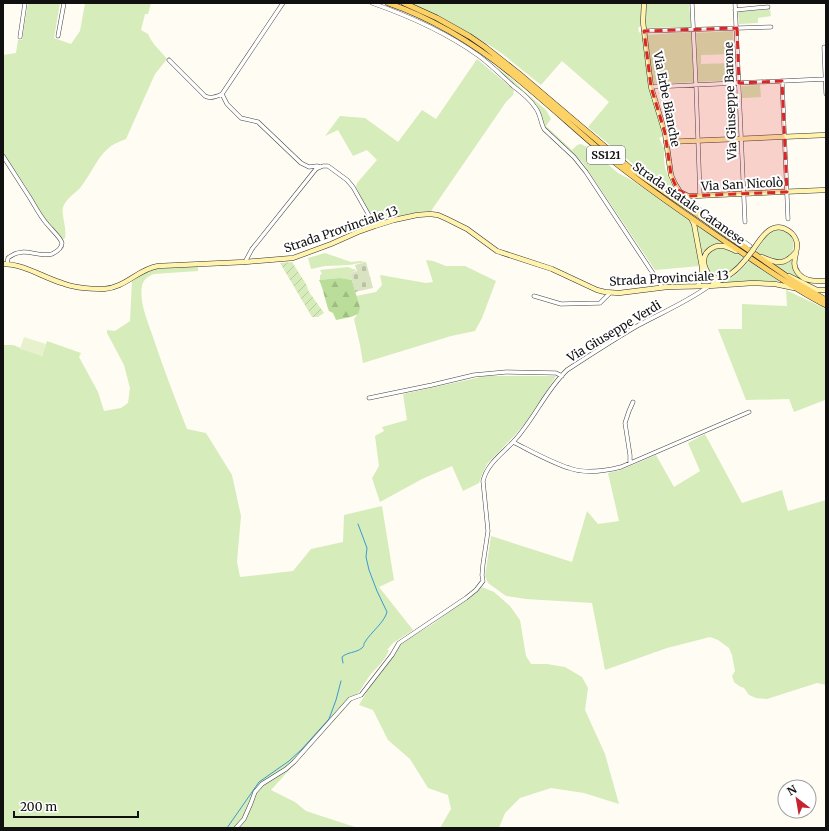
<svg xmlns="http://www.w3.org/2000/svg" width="829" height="831" font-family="Merriweather,serif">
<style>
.grass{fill:#d6ecbb}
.forest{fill:url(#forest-firs)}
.cemetery{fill:url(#cemetery-stones)}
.garden{fill:url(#garden-furrows)}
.pitch{fill:#e7f2cd}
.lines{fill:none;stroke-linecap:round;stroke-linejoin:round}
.stream{stroke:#3a9ad2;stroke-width:1}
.street-casing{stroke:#434343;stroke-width:4.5}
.secondary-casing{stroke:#323232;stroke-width:5.5}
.primary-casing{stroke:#212121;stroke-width:6}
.street{stroke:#fff;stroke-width:3.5}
.secondary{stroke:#fff3ae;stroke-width:4.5}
.primary{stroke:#fcd266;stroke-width:5}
.secondary-bridge-casing{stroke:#323232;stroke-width:5.5;stroke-linecap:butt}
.secondary-bridge{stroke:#fff3ae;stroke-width:4.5}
.marked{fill:#d62828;fill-opacity:0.2;stroke:#d62828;stroke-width:3;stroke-dasharray:8 5;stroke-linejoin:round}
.labels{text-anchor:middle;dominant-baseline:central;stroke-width:4;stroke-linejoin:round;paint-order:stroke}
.shield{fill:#fff;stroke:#585858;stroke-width:1}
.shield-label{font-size:11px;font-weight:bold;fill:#101010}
.street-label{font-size:12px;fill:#101010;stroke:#fff}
</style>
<defs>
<pattern id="forest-firs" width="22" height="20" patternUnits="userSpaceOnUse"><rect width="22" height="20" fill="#badd99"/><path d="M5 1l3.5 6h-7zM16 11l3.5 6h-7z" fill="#9fbd83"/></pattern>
<pattern id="cemetery-stones" width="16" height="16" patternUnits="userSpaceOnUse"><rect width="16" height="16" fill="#d9e3c2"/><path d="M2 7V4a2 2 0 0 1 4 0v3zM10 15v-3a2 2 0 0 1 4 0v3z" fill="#b9c2a6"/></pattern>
<pattern id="garden-furrows" width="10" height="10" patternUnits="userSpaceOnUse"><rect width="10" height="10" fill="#d6ecbb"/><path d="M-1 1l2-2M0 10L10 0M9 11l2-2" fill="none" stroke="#b7c9a0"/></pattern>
</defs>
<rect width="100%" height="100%" fill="#fffcf3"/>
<path class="grass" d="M28,3H60L54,38L71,44L80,31L85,3H151L148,14H145L141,30L148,34C152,44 160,50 167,59L155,74L126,139C121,141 115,143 111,146C97,156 91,175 80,188C74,194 66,199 63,207C61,216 67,227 65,238L62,240L45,219L24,184L3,153V55L16,53L18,40H22Z
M410,3H642L641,26L638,28L639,32L642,34L650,91L663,133V136L659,138L664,148V159L665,168L670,181L678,194L693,206L692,208L664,189L650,178L588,127L609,102L562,61L541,85L500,52L489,45L443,18Z
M646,3H689L691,27L645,28V17Z
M770,9L771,16L758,18V23L739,24L738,12Z
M733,31L734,54L701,55V64L734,63L735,80L698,82L696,33Z
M691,32L694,82L654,84L653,83L647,35Z
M477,59L514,90L513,95L506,102L431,211C411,212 397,216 378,223C369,219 361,196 356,187L357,183L377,160L367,150L353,156L338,130L325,136L340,116L365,118L398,142L422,110L436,119Z
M491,63L513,80L525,92L546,110L551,119L546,126L572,150L577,145L581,144L589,148L618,173L633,181L690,221L692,225L700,266L655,270L583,163L575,155L547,130C542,123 542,113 537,105Z
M760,85L761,97L742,98V86Z
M696,225L725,244H716L702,260Z
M777,230C803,230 796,267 772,261C767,259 761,254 756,252C762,242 766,233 777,230Z
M715,248H726L744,258C740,264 730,274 722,276C712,278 701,264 707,254C709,252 713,250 715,248Z
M325,253L351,262L360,261L366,262L349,265L325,266L311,269L308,258Z
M792,259C792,270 794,271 801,280L774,265L779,264Z
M426,260L433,261L446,266H465L496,281L482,318L475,331L451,336L363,363L360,345L354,319C361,310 359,307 356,296L376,292L382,285L380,275L426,283L433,282Z
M749,261L779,281H752L720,283C732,279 741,271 749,261Z
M198,266V271L154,274C148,276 143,280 142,286C139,303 148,322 153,337C163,368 175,398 187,429L206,433L232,475L241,516L237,562L240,577L293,571L311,549L343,542L344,515L382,506L394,580L379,587L413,630L393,643L387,650H389C385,662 375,668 368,678C363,686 358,694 352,701L271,790L295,802L306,811L358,828H3V345H13L42,356L47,341L81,353L79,357L98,392L104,411L121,408L128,403L130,388L124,365L107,333V330L115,331L130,321L132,281L145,272L155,269Z
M348,267L353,269H355L356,271L350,273L352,280L340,278L320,280V275L322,274L320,270Z
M786,290L826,309V394L825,400L794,412L789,399L746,400L718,329H742V304L787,306Z
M486,376H556L533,414L514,436L487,464L482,474L479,483L463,491L452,466L422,479L380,502L372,478L379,466L375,436L384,431L382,427L407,420L403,394Z
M705,434L742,503L782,490L788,511L826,500V685L817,683L767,699L756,698L749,695L744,688L739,686L734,682L732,676L735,671L732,655L729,648L718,640L710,637L667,648L605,670L592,603L526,599L506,596L488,583L485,576L491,536L572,562L587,511L598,524L619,521L608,473L621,470L656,455L674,487L700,471L688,443Z
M482,587L494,592L510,606L520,620L526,656L531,664H547L565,667L582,677L588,688L585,710L605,754L619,804L584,793L551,788L520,798L505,813L499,828H440L451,809L448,795L428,788L410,759L388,740L373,710L359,705L372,683L395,654L400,644L433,624Z"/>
<path class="forest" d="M340,278L352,280L360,308L358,314L351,317L336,320L333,313L329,311C325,301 324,290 319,280Z"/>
<path class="cemetery" d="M366,262L373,288L355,292L350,273L357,271L355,265Z"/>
<path class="garden" d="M292,262L306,284L309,292L324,313L318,317H312L280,263Z"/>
<path class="pitch" d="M24,337L46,344L42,356L20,349Z"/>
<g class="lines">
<path class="stream" d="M343,663L342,657C347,652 356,653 362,648C366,644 362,646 365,642C371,632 384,623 387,612L377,591L369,570L366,557L367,548L358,524
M227,828L259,782L289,761L302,749L329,719L336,700L341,681"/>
<g class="street-casing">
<path id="street" d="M372,3C409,16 447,33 479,56C491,65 502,76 513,86C521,92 530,99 535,107C541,114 540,122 544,129L574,157L586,172L662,287
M692,3L696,85L700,196
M735,3L745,222
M735,10L768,7
M644,31L771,27
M58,36L64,3
M20,37L25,3
M824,47L826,94
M169,60L205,96C210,99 216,97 222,94
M782,81L788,219
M651,87L825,79
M222,94L227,104L241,118L258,122L301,163L309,167L317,166L320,167
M222,94L283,3
M3,156C12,170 21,184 30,198C35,206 40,216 47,224C50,228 61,238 62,243C62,248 56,252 52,254C36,258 24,245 8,258L7,264
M688,196V200L695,206L750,246
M245,262L252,249L316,169L323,166H328L347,180L353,187L375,226
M534,296L561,304L600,303L610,293
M369,398L432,385L474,375L506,372L556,373L562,376
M513,442C531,451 550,462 569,468C585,474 605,471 621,467L749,412
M630,463V455L625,423L629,411L633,402
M236,828L244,819L251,803L255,792L262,784L286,769L294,762L350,699L361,695L392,655L399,643L466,598L476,590L483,581L482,575L483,564L488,531L483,481C487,464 501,455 513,442C534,420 545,391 567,370C590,355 613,340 637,326C661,313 687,302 709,286"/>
</g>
<g class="secondary-casing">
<path id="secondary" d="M644,3L643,22L651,87L665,133L671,175L675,184L680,192L688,196H692L826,190
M666,142L826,135
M691,218L694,224L702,267V274L698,286
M753,250C761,238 772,219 789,231C792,233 796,238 797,243C798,254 790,263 798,273C805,282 816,281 826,281
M762,257C776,263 784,266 795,253
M3,264C24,264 42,277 62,283C74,288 91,289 104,289C125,288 138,269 158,266L245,262L293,258L331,244L358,232L375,226L394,220L417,215L430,214L438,215L447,219L467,229L497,251L552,269L597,290L605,292L619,293L667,287L709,286L753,283L775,284L794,288
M707,273L712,277L721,280
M709,275C707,271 704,267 704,262C703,252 714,244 724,246C728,247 732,249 736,251
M789,276L817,290H826
M713,284C727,277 736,272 746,259"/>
</g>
<g class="primary-casing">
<path id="primary" d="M388,3C434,19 476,45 513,75C545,101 575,129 607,156C646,188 688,216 729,244C761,265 792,288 826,305
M404,3L437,18L469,36L485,47L518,73L630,168L795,282L826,300"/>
</g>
<use href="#street" class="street"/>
<use href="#secondary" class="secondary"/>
<use href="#primary" class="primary"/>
<g class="secondary-bridge-casing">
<path id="secondary-bridge" d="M746,259L753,250"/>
</g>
<use href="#secondary-bridge" class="secondary-bridge"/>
</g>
<path class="marked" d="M737,28L739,83L782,81L787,192L688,196L677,189L671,175L665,133L651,87L644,31Z"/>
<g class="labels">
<rect class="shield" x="587" y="146" width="38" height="18" rx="3"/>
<g class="shield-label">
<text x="606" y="155">SS121</text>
</g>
<g class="street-label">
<text transform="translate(667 99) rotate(79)">Via Erbe Bianche</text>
<text transform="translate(730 101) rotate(-92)">Via Giuseppe Barone</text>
<text transform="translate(742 184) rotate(-3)">Via San Nicolò</text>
<text transform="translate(689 203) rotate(35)">Strada statale Catanese</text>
<text transform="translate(341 229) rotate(-19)">Strada Provinciale 13</text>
<text transform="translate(669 278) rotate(-3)">Strada Provinciale 13</text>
<text transform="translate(614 331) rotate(-31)">Via Giuseppe Verdi</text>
</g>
</g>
<rect width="829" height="831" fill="none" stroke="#101010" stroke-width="8"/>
<g transform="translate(797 799) rotate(329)"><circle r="19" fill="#ffffff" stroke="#9f9f9f"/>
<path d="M0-3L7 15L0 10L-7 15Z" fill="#c62230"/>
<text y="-6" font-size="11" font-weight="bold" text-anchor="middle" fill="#101010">N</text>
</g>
<path d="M14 811v6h124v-6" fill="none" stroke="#101010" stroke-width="2"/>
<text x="20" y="811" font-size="12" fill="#101010" stroke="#ffffff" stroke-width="3" paint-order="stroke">200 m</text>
</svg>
